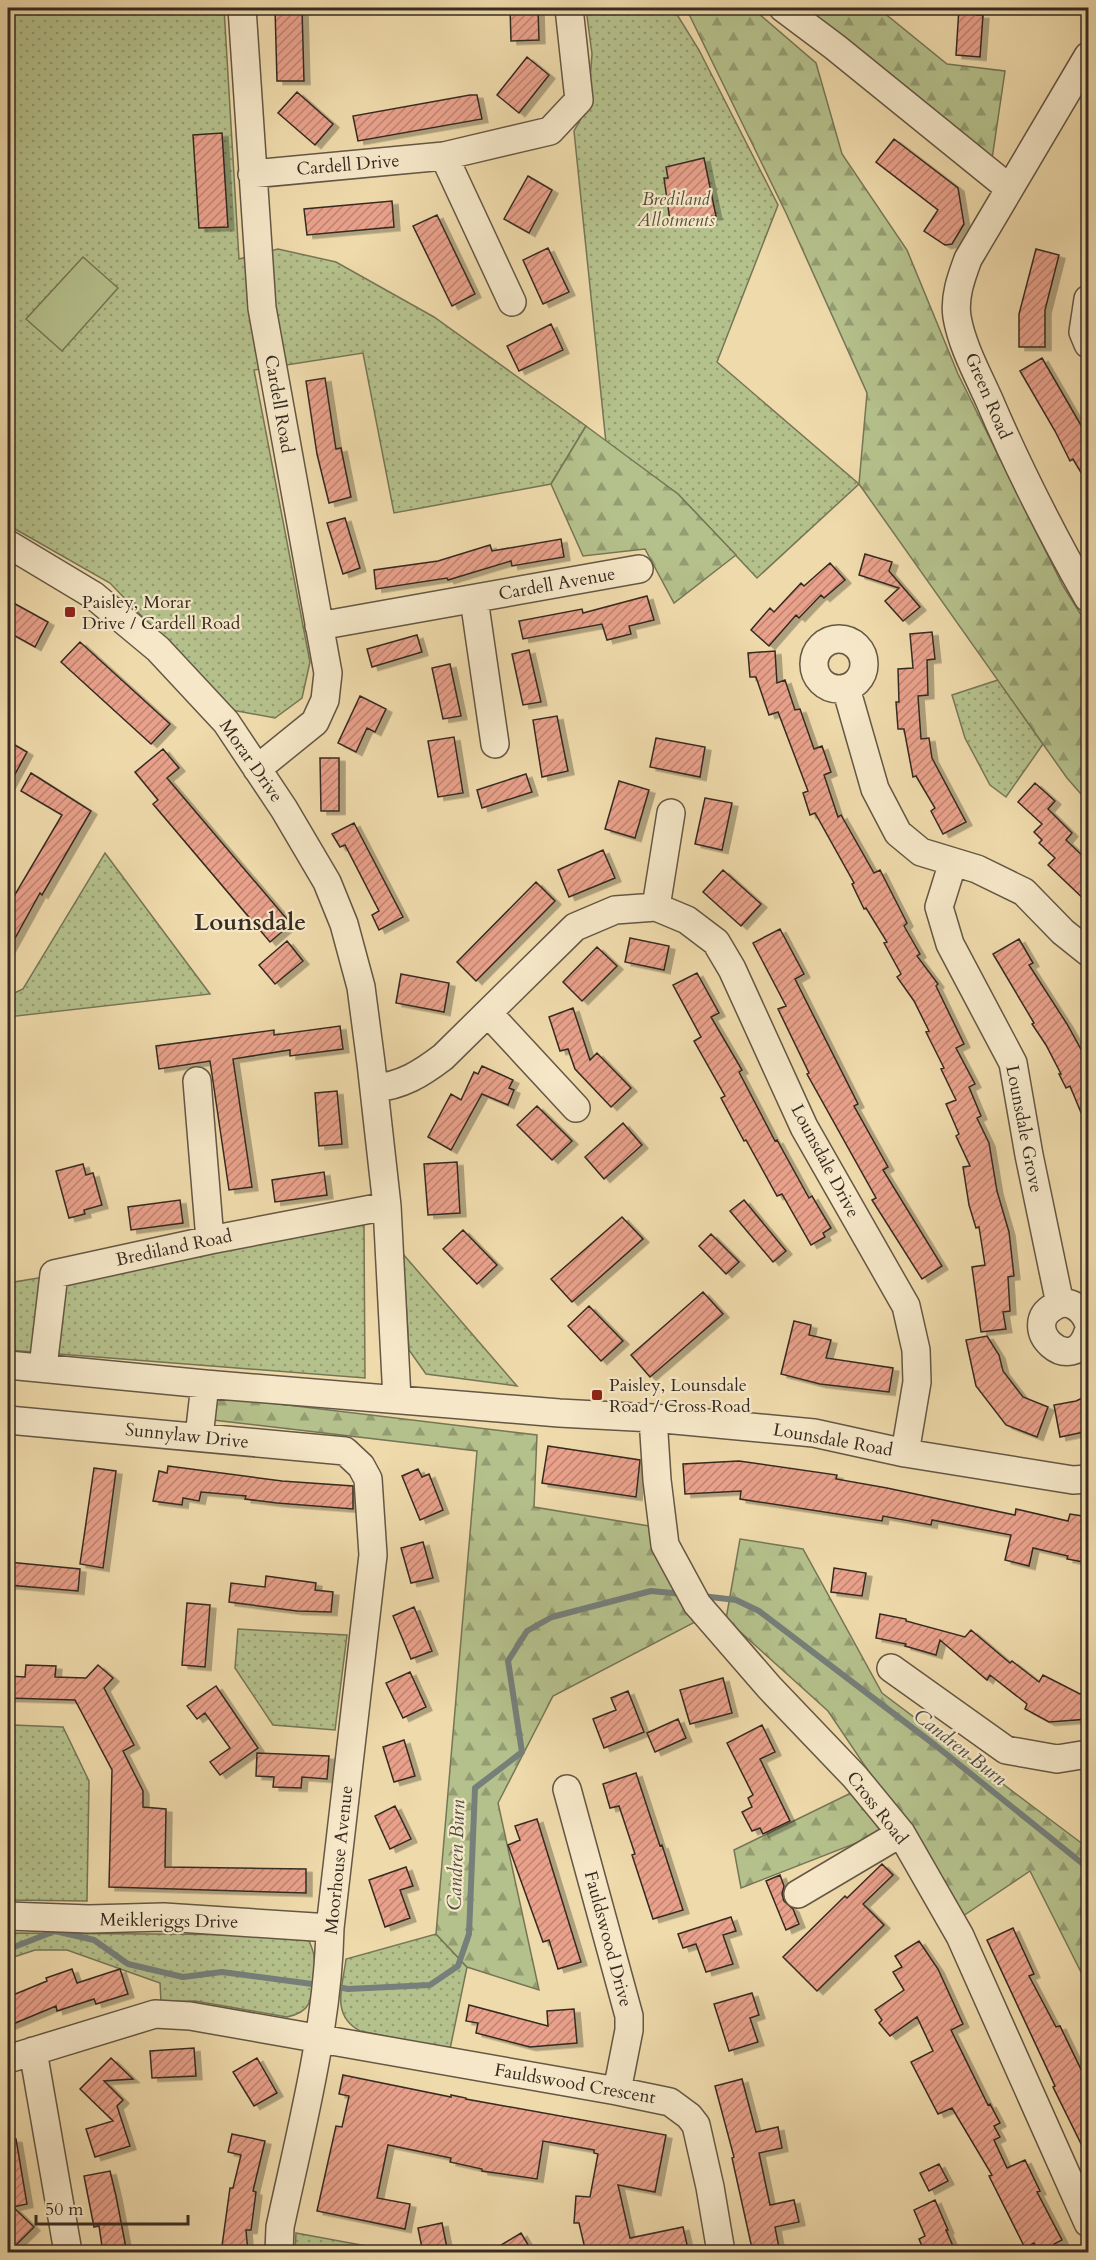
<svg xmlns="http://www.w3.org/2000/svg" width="1096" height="2260" font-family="Cardo,serif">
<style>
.green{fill:url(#green-dots);stroke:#767656;stroke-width:1.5}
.forest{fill:url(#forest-firs);stroke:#767656;stroke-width:1.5}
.pitch{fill:#b5c18c;stroke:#767656;stroke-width:1.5}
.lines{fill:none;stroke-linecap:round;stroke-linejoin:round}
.stream{stroke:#767f7a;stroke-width:6}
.building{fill:url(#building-hatch);stroke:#362b21;stroke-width:1.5;filter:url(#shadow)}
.minor-casing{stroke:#645744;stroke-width:30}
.minor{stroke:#f5e7c8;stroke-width:27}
.poi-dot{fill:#8f2418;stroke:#f5e7c8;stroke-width:2}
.labels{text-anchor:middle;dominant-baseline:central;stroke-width:4.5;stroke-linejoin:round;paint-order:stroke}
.street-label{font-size:18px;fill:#362b21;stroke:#f5e7c8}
.park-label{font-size:18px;font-style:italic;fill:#56503c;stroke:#f5e7c8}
.poi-label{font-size:18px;fill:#362b21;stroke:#f5e7c8;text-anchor:start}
.water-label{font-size:20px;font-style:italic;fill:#504e46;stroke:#f5e7c8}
.district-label{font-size:24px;font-weight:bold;fill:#362b21;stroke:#f5e7c8}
</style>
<defs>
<pattern id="green-dots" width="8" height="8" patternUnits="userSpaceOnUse" patternTransform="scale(1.5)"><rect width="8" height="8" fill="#b5c18c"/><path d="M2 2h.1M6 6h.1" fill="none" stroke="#949d72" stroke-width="1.8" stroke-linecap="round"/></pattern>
<pattern id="forest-firs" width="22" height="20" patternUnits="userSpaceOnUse" patternTransform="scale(1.5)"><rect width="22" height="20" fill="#b5c18c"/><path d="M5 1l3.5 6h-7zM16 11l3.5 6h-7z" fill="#949d72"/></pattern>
<pattern id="building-hatch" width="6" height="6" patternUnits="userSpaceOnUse" patternTransform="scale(1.5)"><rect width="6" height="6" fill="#e9a18b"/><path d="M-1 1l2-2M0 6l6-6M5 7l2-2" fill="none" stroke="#be8371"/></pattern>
<filter id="shadow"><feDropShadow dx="6" dy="3.5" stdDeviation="0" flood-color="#0004"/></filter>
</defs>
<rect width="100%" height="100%" fill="#efdaab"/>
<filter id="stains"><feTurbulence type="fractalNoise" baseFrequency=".00333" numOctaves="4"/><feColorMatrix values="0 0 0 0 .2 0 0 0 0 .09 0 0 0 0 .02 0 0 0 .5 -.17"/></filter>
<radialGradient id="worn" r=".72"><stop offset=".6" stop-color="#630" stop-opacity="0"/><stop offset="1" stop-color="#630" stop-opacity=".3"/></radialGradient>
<path class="green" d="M8,8H224L239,259L278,249L336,262L434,317L586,426L551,484L394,513L363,353L254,370L310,662L302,698L275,718L232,710L110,583L8,525Z
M586,8H673L699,50L778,205L717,362L859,484L757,578L678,494L606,443L574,131L588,106L592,54Z
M998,680L1043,744L1006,797L990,785L965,738L952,695Z
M105,853L210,994L8,1017V996L23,989Z
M364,1225L365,1378L8,1350V1283Z
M403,1254L517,1386L426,1374L409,1350Z
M238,1629L347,1635L335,1730L273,1725L235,1668Z
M13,1725L63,1727L89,1781L87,1901L8,1900V1739Z
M8,1933L294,1935L309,1941C316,1956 315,1962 313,1978C312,2000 311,2012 287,2017L195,2001L161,2002L160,1983L67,1950H35L8,1959Z
M436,1934L467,1967L450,2049L360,2031C330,2015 343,1986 346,1959Z
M296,2233L399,2252H295Z"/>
<path class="forest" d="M686,8H752L816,63L842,154L907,250L958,374L1063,586L1088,626V802L1067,778L859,484L867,393L786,213Z
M799,8H878L947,64L1005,71L992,159Z
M586,426L678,494L736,555L674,603L645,549L583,556L551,484Z
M213,1396L537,1435L534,1507L649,1526L697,1621L553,1696L498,1803L539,1990L467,1967L436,1934L477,1451L213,1420Z
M740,1539L803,1549L882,1693L1088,1848V1986L1030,1871L960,1918L894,1809L828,1711L726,1619Z
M853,1792L882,1833L741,1888L734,1850Z"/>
<path class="pitch" d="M83,257L118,288L62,351L26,319Z"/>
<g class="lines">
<path class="stream" d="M702,1596L736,1600L759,1611L935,1745L1088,1868
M8,1958L14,1947L55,1931L94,1940L128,1964L183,1977L222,1972L320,1985
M333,1986L348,1989L430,1985L458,1966L469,1934L475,1788L522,1752L508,1661L527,1631L552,1617L651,1591L683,1594"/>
</g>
<path class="building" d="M275,8H302L304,81H277Z
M510,8H538L539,40L511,41Z
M959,8H978L977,15H983L980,57L956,55Z
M527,57L549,75L519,113L497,95Z
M297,92L333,124L315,145L278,113Z
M470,95H477L482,119L358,141L353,116Z
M222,133L228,227L199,228L193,135Z
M894,139L958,188L964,224L952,244L945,245L924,231L938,210L876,162Z
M704,158L716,216L670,221L664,178H668L666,167Z
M528,176L552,190L529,233L504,219Z
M392,201L394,227L307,235L304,209Z
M437,215L475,294L452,306L413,226Z
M548,248L569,292L543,304L523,260Z
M1036,249L1059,255L1045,310V347H1019V314Z
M551,324L563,350L519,371L507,346Z
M1042,358L1089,439V486L1073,459L1070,461L1055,431L1020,371Z
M325,378L336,449L341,448L351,497L329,503L317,454L306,381Z
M345,518L360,568L343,574L327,523Z
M561,539L564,557L512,566L511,561L448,580L447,578L376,589L374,570L438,561L490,545L492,551Z
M865,554L892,562L889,571L920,607L903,621L885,601L899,588L859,575Z
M830,563L845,580L824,598L821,595L799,618L796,615L769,646L751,630L770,608L774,612L801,583L804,586Z
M647,596L654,620L629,626L631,634L607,640L602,624L523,639L519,621L582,609L583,613Z
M8,600L48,622L35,647L8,632Z
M932,632L935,659L927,660L928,695L918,696L921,739L929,738L932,758L966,822L943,834L931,811L935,808L916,776L913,777L904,729H898L896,702H899L898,669L913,668L910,634Z
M417,635L422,652L372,667L367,649Z
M80,642L170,724L151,744L61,662Z
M529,650L541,702L523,705L512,654Z
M775,651L777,683L785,680L795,710L800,709L814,749L822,746L831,772L824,775L838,817L841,815L874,873L880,870L907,923L904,926L920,954L917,956L938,984L936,986L964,1044L956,1048L975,1084L969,1087L981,1116L977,1118L989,1143L997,1191L1009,1232L1014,1276L1008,1277L1010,1311L1003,1312L1006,1329L981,1332L972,1267L985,1265L979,1227L976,1228L969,1205L963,1167L970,1166L956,1136L959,1134L946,1104L956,1100L941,1069L944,1068L926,1032L929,1031L914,1001L897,977L901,974L884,943L887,942L866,908L864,909L852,884L854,883L815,813L810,815L803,793L808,791L778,712L769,715L756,677H750L748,653Z
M450,664L461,716L443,719L432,668Z
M360,696L386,709L375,732L367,728L356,752L338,743Z
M557,716L568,771L542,777L533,720Z
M454,737L463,793L438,797L428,741Z
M656,738L705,747L700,777L650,767Z
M8,741L27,752L8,787Z
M163,749L179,768L167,778L291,924L270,942L153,804L158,800L135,772Z
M320,758H339V811H321Z
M31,773L91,811L42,895L40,893L8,951V895L13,898L62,815L21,791Z
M526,774L532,792L482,808L477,790Z
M619,781L649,790L635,838L605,829Z
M1035,783L1055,801L1048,809L1072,833L1066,840L1089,862V904L1048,865L1055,858L1039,843L1042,840L1034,832L1042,824L1018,802Z
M705,798L732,803L722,850L695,844Z
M354,823L403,917L379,930L372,915L379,911L345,845L340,847L332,834Z
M603,850L615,878L569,897L558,870Z
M723,870L761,904L741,926L703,892Z
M536,882L555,901L476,981L457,962Z
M780,929L804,974L795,979L858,1104L854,1106L888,1167L883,1170L942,1266L922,1279L872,1200L876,1198L807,1074L809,1073L778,1009L786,1006L753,943Z
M630,938L669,946L664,970L625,962Z
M1019,939L1033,963L1029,965L1067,1024L1089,1064V1132L1070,1086L1066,1088L1059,1074H1061L1046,1045L1032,1024L1034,1023L993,954Z
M287,941L303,961L275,984L259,965Z
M597,947L617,966L582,1001L563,982Z
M697,973L719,1013L711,1017L742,1070L739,1072L775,1141L777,1140L809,1198L812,1196L831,1228L823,1233L825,1237L811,1245L782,1194L777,1196L746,1140L744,1141L721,1098L725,1096L694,1041L701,1037L673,985Z
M401,974L449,983L444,1012L396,1003Z
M573,1008L590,1060L597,1053L631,1088L611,1107L575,1069L568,1049L560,1051L549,1017Z
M340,1026L343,1049L290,1056V1050L233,1059L252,1187L229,1190L210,1061L159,1069L156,1046L274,1030V1035Z
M482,1066L513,1080L509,1088L514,1090L508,1105L482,1094L451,1150L428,1137L451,1094L461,1100L474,1072L478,1074Z
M337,1091L342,1144L319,1146L315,1093Z
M537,1106L572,1141L552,1160L517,1125Z
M623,1123L642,1145L604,1179L585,1157Z
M457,1162L460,1213L428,1215L424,1164Z
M83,1164L86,1175L93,1173L102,1205L84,1210L85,1214L69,1218L56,1171Z
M324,1172L327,1195L275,1202L272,1180Z
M180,1200L183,1223L131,1230L128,1207Z
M744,1200L786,1251L773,1262L730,1211Z
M622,1217L643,1239L572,1302L551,1279Z
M463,1230L497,1265L477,1284L443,1249Z
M711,1234L739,1262L726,1274L699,1246Z
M703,1292L723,1314L650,1377L631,1355Z
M589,1306L623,1341L601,1361L568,1326Z
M794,1321L811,1325L809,1335L831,1340L826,1358L893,1368L889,1392L820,1384L781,1374Z
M987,1336L999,1355L1003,1371L1023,1397L1048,1407L1037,1437L1006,1425L976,1386L966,1340Z
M1089,1395V1431L1060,1437L1054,1405L1076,1401Z
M548,1446L640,1460L636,1497L542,1483Z
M739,1461L837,1475L836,1479L887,1488L1015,1515L1016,1509L1068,1521L1070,1514L1089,1517V1563L1067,1559L1068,1556L1033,1548L1029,1566L1005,1560L1011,1535L932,1520L931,1525L883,1516L882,1521L740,1499L741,1491L685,1494L683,1464Z
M168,1466L282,1481L353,1486V1509L277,1503L245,1499L246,1496L201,1492L199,1501L183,1498L182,1505L153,1501L159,1471L167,1473Z
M94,1468L116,1471L103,1568L80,1564Z
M418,1469L422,1477L429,1474L443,1510L420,1520L402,1476Z
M423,1542L433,1578L411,1583L401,1548Z
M8,1562L80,1569L78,1591L8,1585Z
M834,1568L866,1573L862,1596L831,1592Z
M266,1576L316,1583L315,1590L333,1592L331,1612L297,1611L229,1602L231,1583L265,1587Z
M187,1603L210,1605L205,1667L182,1665Z
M414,1607L432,1651L411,1659L393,1616Z
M880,1614L906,1619V1621L965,1637L971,1630L1010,1663L1012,1661L1039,1682L1043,1675L1080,1694L1089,1693V1719L1049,1722L1025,1709L1027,1704L990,1675L987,1680L940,1640L936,1655L905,1646L906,1644L876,1638Z
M26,1665L56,1666L55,1677L86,1678L98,1665L113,1678L104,1688L134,1745L123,1751L143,1791V1807L166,1809L165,1867L306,1869V1893L109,1887L112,1770L75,1700L8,1698V1676L25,1677Z
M410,1672L426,1707L403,1718L386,1683Z
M723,1678L732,1713L690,1724L680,1690Z
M216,1686L258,1748L220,1775L210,1762L230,1748L205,1713L197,1719L187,1706Z
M628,1691L644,1732L604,1748L593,1719L616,1710L611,1698Z
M678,1719L686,1738L655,1752L647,1733Z
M762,1725L775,1752L760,1759L790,1821L763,1834L760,1828L752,1831L742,1812L752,1807L748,1798L753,1795L727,1743Z
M404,1740L415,1776L394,1782L383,1747Z
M257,1753L329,1756L327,1779L302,1777L301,1788L273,1787L274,1777L256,1776Z
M636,1773L660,1846L662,1845L683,1910L653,1919L632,1855L635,1854L619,1806L610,1808L603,1784Z
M395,1806L411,1839L390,1849L375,1816Z
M537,1819L581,1962L558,1969L549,1940L543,1942L508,1845L520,1840L515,1826Z
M882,1864L893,1875L863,1904L884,1925L817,1991L783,1957L845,1896L847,1898Z
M406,1867L413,1886L400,1890L410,1918L385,1927L369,1880Z
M780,1875L784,1886L782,1894L784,1901L793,1909L799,1924L786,1930L766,1881Z
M731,1917L736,1931L723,1935L733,1964L706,1972L696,1944L683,1948L678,1934Z
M1013,1928L1034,1974L1029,1976L1056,2027L1060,2026L1089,2086V2160L1053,2087L1055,2086L987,1940Z
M919,1941L938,1969L963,2024L951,2030L988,2105L990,2104L1000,2123L994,2126L1000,2137L994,2140L1007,2168L1025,2160L1040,2191L1037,2192L1062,2240L1054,2244L1058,2253H1039L1034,2243L1025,2248L989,2176L992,2175L952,2108L938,2114L911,2062L933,2051L917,2017L890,2036L879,2023L882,2020L875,2010L904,1990L893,1972L902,1967L895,1956Z
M72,1969L77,1983L120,1969L128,1994L96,2004L94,1999L57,2011L56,2006L8,2026V1997L47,1981L46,1978Z
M752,1993L759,2015L750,2018L758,2042L729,2051L714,2004Z
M469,2005L548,2026L547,2011L574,2009L577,2043L530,2047L476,2033L478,2023L466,2021Z
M194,2048L196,2076L152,2078L150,2051Z
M111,2058L133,2079L104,2081L123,2100L117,2106L130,2146L95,2157L86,2129L113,2121L80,2089Z
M257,2058L277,2093L254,2106L233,2072Z
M343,2075L451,2097V2095L466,2098V2099L666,2135L655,2192L618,2185L630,2238L683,2227L688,2249L674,2253H586L579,2223H574L576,2196L590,2197L598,2154L594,2153V2150L543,2141L537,2179L482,2171V2169L450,2162L451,2158L388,2145L377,2198L410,2204L405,2229L317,2211L336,2126L342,2127L349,2096L339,2094Z
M742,2079L756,2132L778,2127L782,2148L759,2153L770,2205L794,2200L799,2222L775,2227L780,2253H753L732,2158L734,2157L715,2086Z
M232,2134L265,2141L253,2191L256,2192L251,2230H246L248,2253H221L230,2188H233L241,2155L228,2152Z
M8,2139H16L27,2204L13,2207L34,2227L8,2253Z
M939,2164L948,2181L929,2191L920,2173Z
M110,2171L116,2196L127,2253H103L99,2226L94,2227L84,2176Z
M935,2200L948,2230H946L956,2253H925L919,2239L925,2236L914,2210Z
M442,2223L448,2253H423L418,2228Z
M521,2233L533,2253H488Z"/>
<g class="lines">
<g class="minor-casing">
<path id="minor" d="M242,8L262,308L328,673L325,700L315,722L257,769
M783,8L835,47L1009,188
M1088,56L968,259C961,278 954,297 957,317C962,346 978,375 990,402C1019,470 1052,534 1088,598
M444,156L512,302
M252,174L444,156L550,131L579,100L569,8
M1088,299L1083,332L1088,344
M8,544L93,595L158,649L226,722L284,809L327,882L344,924L361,987L371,1063L387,1206L397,1399
M474,599L495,744
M319,626L639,569
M814 664a25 25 0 1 1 50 0a25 25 0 1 1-50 0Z
M846,688L875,789L898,833L921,852L977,869L1024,892L1063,932L1088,952
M953,862L939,907L950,944L1013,1063L1029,1155L1060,1304
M656,907L671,813
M488,1013L576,1108
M197,1081L210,1240
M374,1088C402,1086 422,1073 443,1057L575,927L615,910L656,907L687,920L716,942L732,969L804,1127L906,1306L916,1350L917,1382L905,1453
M1088,1322C1083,1309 1069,1298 1055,1306C1016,1327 1073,1380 1088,1332
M8,1365L205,1384L559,1413L653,1418L814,1433L905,1453L1073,1480L1088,1479
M43,1367L54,1274L210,1240L387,1206
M653,1418L657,1480L665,1545L697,1604L769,1687L855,1777L901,1833L960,1936L1088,2223
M8,1420L345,1451L361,1466L368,1479L373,1555L330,1928C328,2026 301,2130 280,2227L279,2252
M199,1437L205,1384
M891,1668L1006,1750L1057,1759L1088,1754
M567,1789L629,2016V2030L617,2091
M798,1894L901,1833
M8,1916L89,1919L164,1917L330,1928
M33,2051L68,2252
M8,2059L155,2014L190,2016L617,2091L670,2102L689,2116L696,2125L710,2187L721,2252"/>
</g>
<use href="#minor" class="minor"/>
</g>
<g class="poi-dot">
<rect x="64" y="606" width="12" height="12" rx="3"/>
<rect x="591" y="1389" width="12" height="12" rx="3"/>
</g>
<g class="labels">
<g class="street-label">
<text transform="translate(348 165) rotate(-5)">Cardell Drive</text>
<text transform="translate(988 396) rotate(67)">Green Road</text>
<text transform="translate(279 404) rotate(80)">Cardell Road</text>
<text transform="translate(557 584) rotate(-10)">Cardell Avenue</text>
<text transform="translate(251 761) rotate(55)">Morar Drive</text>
<text transform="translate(1024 1129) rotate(79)">Lounsdale Grove</text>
<text transform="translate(825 1161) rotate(62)">Lounsdale Drive</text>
<text transform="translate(174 1248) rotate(-12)">Brediland Road</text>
<text transform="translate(187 1436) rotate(6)">Sunnylaw Drive</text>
<text transform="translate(833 1440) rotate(10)">Lounsdale Road</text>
<text transform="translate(877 1808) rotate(52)">Cross Road</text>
<text transform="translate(339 1860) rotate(-84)">Moorhouse Avenue</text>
<text transform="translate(169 1921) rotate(1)">Meikleriggs Drive</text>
<text transform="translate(608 1939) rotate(75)">Fauldswood Drive</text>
<text transform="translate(575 2084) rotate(10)">Fauldswood Crescent</text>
</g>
<g class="park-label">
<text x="676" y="199">Brediland<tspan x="676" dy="21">Allotments</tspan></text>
</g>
<g class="poi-label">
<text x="82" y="602">Paisley, Morar<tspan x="82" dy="21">Drive / Cardell Road</tspan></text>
<text x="609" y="1385">Paisley, Lounsdale<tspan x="609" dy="21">Road / Cross Road</tspan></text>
</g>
<g class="water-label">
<text transform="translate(960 1747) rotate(38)">Candren Burn</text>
<text transform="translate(456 1855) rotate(-88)">Candren Burn</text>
</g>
<g class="district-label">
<text x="250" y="922">Lounsdale</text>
</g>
</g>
<rect width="1096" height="2260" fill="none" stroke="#efdaab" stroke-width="30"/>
<rect x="9" y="9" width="1078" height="2242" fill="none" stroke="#362b21" stroke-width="3"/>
<rect x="15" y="15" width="1066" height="2230" fill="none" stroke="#362b21" stroke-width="1.5"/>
<path d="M36 2215v9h152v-9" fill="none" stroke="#362b21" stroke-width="3"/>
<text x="45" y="2215" font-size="18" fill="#362b21" stroke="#f5e7c8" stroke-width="4.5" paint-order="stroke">50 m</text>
<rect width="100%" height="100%" filter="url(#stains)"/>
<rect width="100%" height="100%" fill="url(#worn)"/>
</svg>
